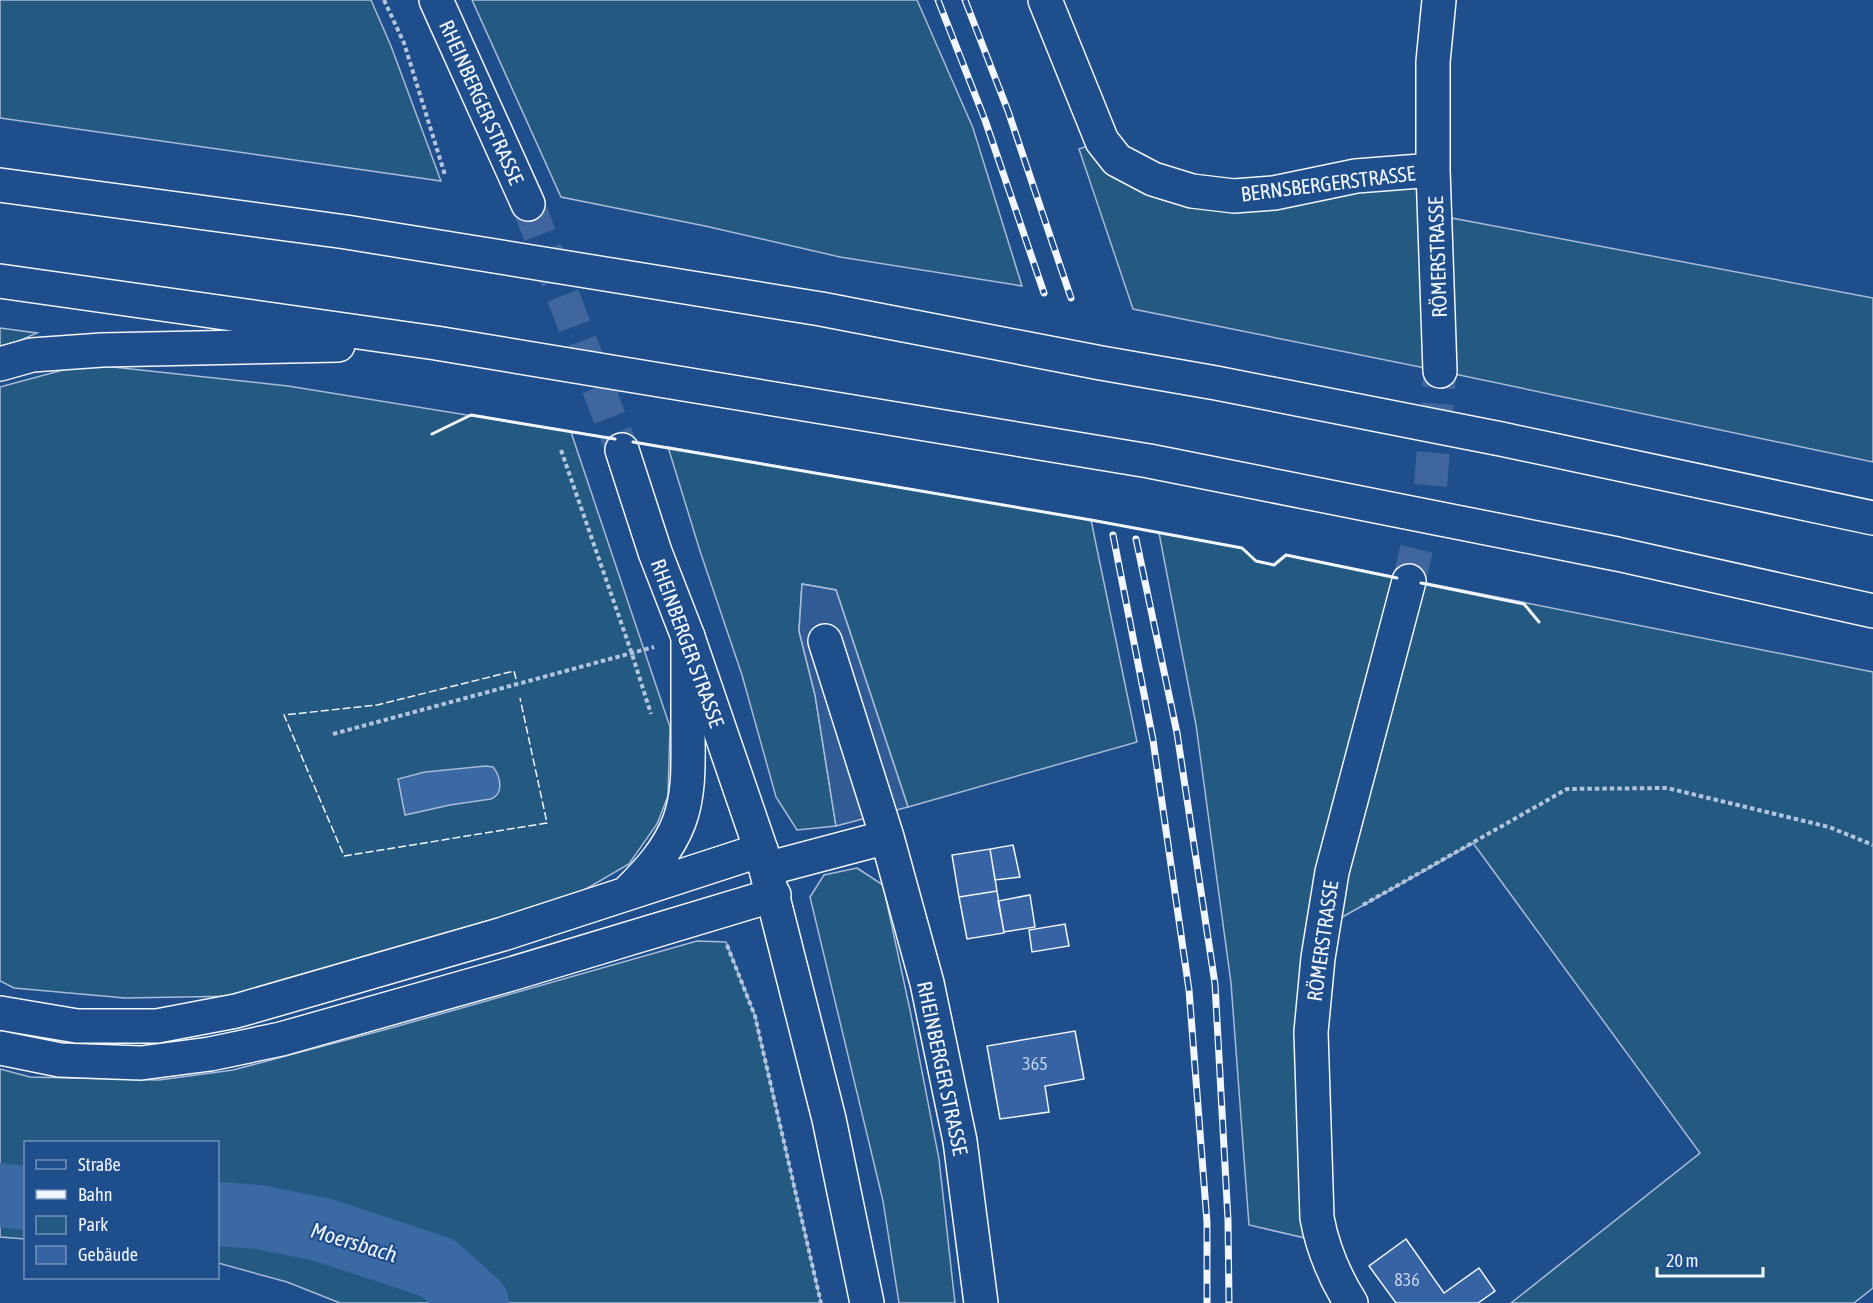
<svg xmlns="http://www.w3.org/2000/svg" width="1873" height="1303" viewBox="0 0 1873 1303" font-family="'Asap Condensed',sans-serif">
  <rect width="100%" height="100%" fill="#1f4e8c"/>
  <path fill="#245a82" stroke="#a8bbd7" stroke-width="1.5" d="M0,0h371l20,46 50,135 -441,-63z
    M472,0h445l56,128 49,158 -182,-29 -135,-31 -144,-29z
    M1102,141l90,50 241,-21 3,45 437,83v164l-433,-91 -307,-62 -54,-160z
    M0,328l37,5 -37,16z
    M85,364l203,22 283,46 99,295 -2,69 -11,28 -28,40 -62,36 -325,96 -117,2 -111,-10 -14,-7v-594z
    M668,447l423,73 46,222 -229,65 -72,-217 -34,-6 -3,47 16,64 21,131 -39,4 -21,-33 -34,-122 -42,-124z
    M1159,533l83,15 14,13 18,4 12,-10 587,117v616l-19,15h-343l189,-150 -227,-310 -150,85 -1,314 -73,-17 -18,-242 -35,-258z
    M857,868l26,17 27,125 29,149 16,144h-56l-16,-102 -73,-304 14,-22z
    M697,941l29,1 29,74 66,287h-481l-53,-21 -69,-19v-121h-192l-1,97 -25,-2v-168l30,8 129,3 74,-10 158,-42z"/>
  <path fill="#305b95" stroke="#a8bbd7" stroke-width="1.5" d="M802,584l34,6 72,217 -72,19 -21,-131 -16,-64z"/>
  <path fill="#3b69a3" stroke="#a8bbd7" stroke-width="1.5" d="M486,766l7,1c8,10 11,27 -2,32l-41,6 -45,10 -7,-36 27,-7z"/>
  <g fill="none" stroke-linecap="round" stroke-linejoin="round">
    <path stroke="#3b69a3" stroke-width="64" d="M0,1195l26,3
      M218,1214l41,3 64,13 115,38 39,35"/>
  </g>
  <path fill="#3563a3" stroke="#f2f6ff" stroke-width="1.5" d="M1013,845l7,32 -25,3 -5,-31z
    M990,849l7,42 -38,6 -7,-42z
    M997,891l7,42 -37,6 -8,-42z
    M1030,895l5,32 -31,5 -6,-31z
    M1065,924l4,22 -37,6 -3,-22z
    M1075,1031l9,48 -39,7 4,26 -49,7 -13,-73z
    M1406,1239l38,54 35,-25 16,23 -17,12h-82l-27,-37z"/>
  <g fill="none" stroke-linecap="round" stroke-linejoin="round">
    <path stroke="#3f679d" stroke-width="33" stroke-dasharray="33 16" stroke-linecap="butt" d="M1409,581l21,-90 10,-120"/>
    <path stroke="#3f679d" stroke-width="33" stroke-dasharray="33 16" stroke-linecap="butt" d="M528,204l94,246"/>
    <g stroke="#f2f6ff" stroke-width="36">
      <path id="minor" d="M1045,0l57,141 15,19 36,19 39,12 42,5 40,-3 82,-17 77,-6
        M1439,0l-6,62v108l7,201
        M825,641l62,196
        M766,869l121,-32 40,146 33,158 21,162
        M1351,1303c-17,-27 -28,-53 -34,-85l-6,-186 7,-74 14,-86 77,-291"/>
    </g>
    <g stroke="#f2f6ff" stroke-width="36">
      <path id="major" d="M436,0l92,204
        M622,450l33,102 33,85 73,213 68,269 38,184"/>
    </g>
    <g stroke="#f2f6ff" stroke-width="36">
      <path id="highway" d="M0,185l346,47 475,77 280,54 115,20 285,56 372,79
        M0,281l436,62 713,118 468,93 256,57
        M0,364l32,-9 70,-5 236,-5
        M627,893c21,-21 41,-42 52,-71 11,-29 9,-62 9,-92 0,-31 0,-62 0,-93
        M0,1013l77,13h80l79,-15 267,-77 258,-84
        M0,1048l60,12 81,3 69,-9 71,-15 230,-65 263,-79"/>
    </g>
    <path stroke="#b3c4dc" stroke-width="4" stroke-dasharray="4.5 3" stroke-linecap="butt" d="M384,0l20,43 41,132
      M561,450l71,204 19,60
      M333,734l321,-87
      M1363,905l204,-116 100,-1 162,39 44,18
      M727,945l28,71 66,287"/>
    <use href="#minor" stroke="#1f4e8c" stroke-width="33"/>
    <use href="#major" stroke="#1f4e8c" stroke-width="33"/>
    <use href="#highway" stroke="#1f4e8c" stroke-width="33"/>
    <g stroke="#f2f6ff" stroke-width="7">
      <path id="rail" d="M938,0l47,120 59,173
        M965,0l43,111 63,187
        M1113,535l40,205 36,250 18,232v81
        M1136,539l41,194 38,251 13,236 1,83"/>
    </g>
    <use href="#rail" stroke="#1f4e8c" stroke-width="4.5" stroke-dasharray="14" stroke-linecap="butt"/>
    <path stroke="#f2f6ff" stroke-width="1.5" stroke-dasharray="8 3" stroke-linecap="butt" d="M516,679l-2,-8 -137,34 -93,10 60,141 203,-33 -27,-125"/>
    <path stroke="#f2f6ff" stroke-width="3" d="M432,434l39,-19 144,24
      M633,442l458,78 151,28 14,13 18,4 12,-10 111,23
      M1421,583l103,21 15,18"/>
  </g>
  <g text-anchor="middle" dominant-baseline="central" stroke-width="4.5" stroke-linejoin="round" paint-order="stroke">
    <g font-size="18" fill="#c3d1e8">
      <text x="1035" y="1063">365</text>
      <text x="1407" y="1279">836</text>
    </g>
    <g font-size="21" fill="#f2f6ff" stroke="#1f4e8c">
      <text transform="translate(482 102) rotate(66)">RHEINBERGER STRASSE</text>
      <text transform="translate(1328 183) rotate(-7)">BERNSBERGERSTRASSE</text>
      <text transform="translate(1437 257) rotate(-92)">RÖMERSTRASSE</text>
      <text transform="translate(688 643) rotate(70)">RHEINBERGER STRASSE</text>
      <text transform="translate(1322 941) rotate(-82)">RÖMERSTRASSE</text>
      <text transform="translate(943 1068) rotate(78)">RHEINBERGER STRASSE</text>
    </g>
    <g font-size="22" font-style="italic" fill="#f2f6ff" stroke="#1f4e8c">
      <text transform="translate(354 1242) rotate(17)">Moersbach</text>
    </g>
  </g>
  <rect x="24" y="1141" width="195" height="138" fill="#1f4e8c" stroke="#7391ba" stroke-width="1.5"/>
  <rect x="36" y="1160" width="30" height="9" fill="#1f4e8c" stroke="#7391ba" stroke-width="1.5"/>
  <text x="78" y="1171" font-size="18" fill="#f2f6ff">Straße</text>
  <rect x="36" y="1190" width="30" height="9" fill="#f2f6ff" stroke="#7391ba" stroke-width="1.5"/>
  <text x="78" y="1201" font-size="18" fill="#f2f6ff">Bahn</text>
  <rect x="36" y="1216" width="30" height="18" fill="#245a82" stroke="#7391ba" stroke-width="1.5"/>
  <text x="78" y="1231" font-size="18" fill="#f2f6ff">Park</text>
  <rect x="36" y="1246" width="30" height="18" fill="#3563a3" stroke="#7391ba" stroke-width="1.5"/>
  <text x="78" y="1261" font-size="18" fill="#f2f6ff">Gebäude</text>
  <path d="M1657 1267v9h106v-9" fill="none" stroke="#f2f6ff" stroke-width="3"/>
  <text x="1666" y="1267" font-size="18" fill="#f2f6ff" stroke="#1f4e8c" stroke-width="4.5" paint-order="stroke">20 m</text>
</svg>
